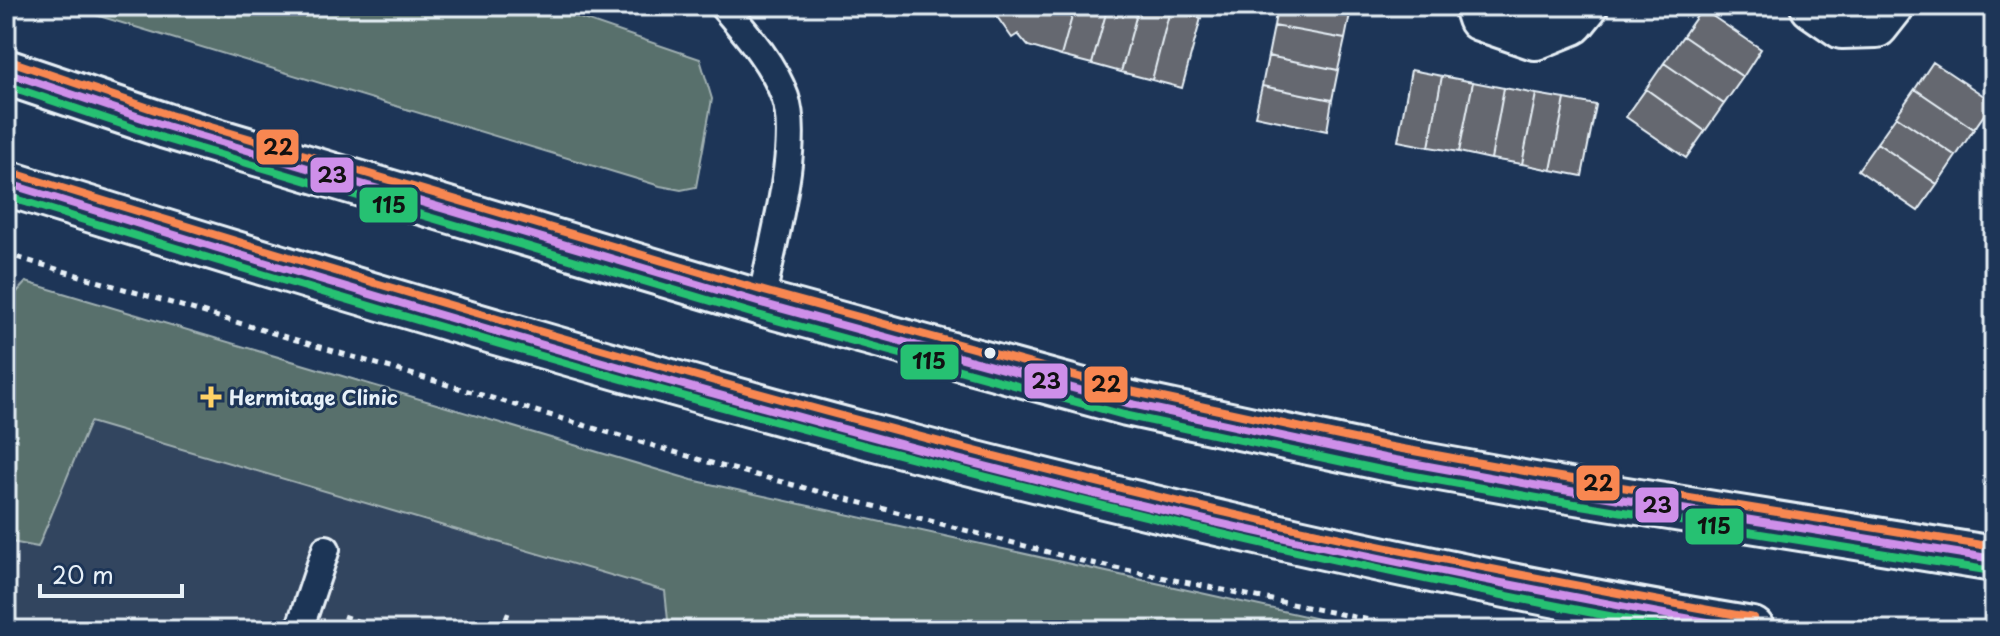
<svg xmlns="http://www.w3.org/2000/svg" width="2000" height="636" viewBox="0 0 2000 636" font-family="'Playpen Sans',sans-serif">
  <rect width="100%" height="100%" fill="#1d3557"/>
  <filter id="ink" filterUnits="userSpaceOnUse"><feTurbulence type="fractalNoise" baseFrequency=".0125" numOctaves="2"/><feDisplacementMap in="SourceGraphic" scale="16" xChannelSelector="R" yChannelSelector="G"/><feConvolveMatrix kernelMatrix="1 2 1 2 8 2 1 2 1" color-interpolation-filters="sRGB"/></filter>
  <g filter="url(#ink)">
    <path fill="#33445e" d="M6,280l134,34 525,277 4,39h-663z"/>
    <path fill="#586f6c" stroke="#a0b0b2" stroke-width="2" d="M66,6h492l7,7 135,46 12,40 -16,88 -15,3 -21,-4z
      M26,282l666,198 676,150h-699l-4,-39 -575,-169 -52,125 -32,-6v-237z"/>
    <path fill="#65686f" stroke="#e8f1f8" stroke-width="2" d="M1000,6h75l-14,50 -33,-10 -10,-12 -6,4 -19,-27z
      M1075,6h33l-16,58 -31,-8z
      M1108,6h31l-18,66 -29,-8z
      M1139,6l31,4 -18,70 -31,-8z
      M1277,6l74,3 -6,30 -71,-13z
      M1702,9l59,40 -18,28 -60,-41z
      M1170,10l31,8 -19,70 -30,-8z
      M1274,26l71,13 -7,31 -70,-14z
      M1683,36l60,41 -19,27 -60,-41z
      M1268,56l70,14 -6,30 -70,-14z
      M1933,62l60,40 -19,27 -59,-40z
      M1664,63l60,41 -19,27 -59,-42z
      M1411,70l31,6 -13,71 -31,-6z
      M1442,76l31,6 -14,70 -30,-5z
      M1473,82l31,6 -13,71 -32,-7z
      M1262,86l70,14 -5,31 -72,-15z
      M1504,88l32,6 -14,70 -31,-5z
      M1646,89l59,42 -19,27 -60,-41z
      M1915,89l59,40 -18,27 -60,-40z
      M1536,94l29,5 -14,71 -29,-6z
      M1565,99l31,6 -14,71 -31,-6z
      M1896,116l60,40 -19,28 -60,-41z
      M1877,143l60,41 -19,27 -60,-41z"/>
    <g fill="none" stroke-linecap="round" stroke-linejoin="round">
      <g stroke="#e8f1f8" stroke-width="32">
        <path id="lane" d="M723,6c23,27 50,57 62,91 17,48 -15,154 -24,206
          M299,630l27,-81"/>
      </g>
      <g stroke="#e8f1f8" stroke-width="50">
        <path id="street" d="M1476,6l4,12 55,19 37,-15 13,-16
          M1813,6l29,20 34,-1 15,-19"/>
      </g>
      <g stroke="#e8f1f8" stroke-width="50">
        <path id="highway" d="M6,72l160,54 595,177 366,100 257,55 161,29 449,72
          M6,183c574,180 1151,348 1746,447"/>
      </g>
      <path stroke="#e8f1f8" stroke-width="5" stroke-dasharray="6 6" stroke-linecap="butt" d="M6,254l712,211 364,96 336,69
        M343,616l39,14
        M502,630l7,-20"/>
      <use href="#lane" stroke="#1d3557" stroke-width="26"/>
      <use href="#street" stroke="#1d3557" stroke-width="44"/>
      <use href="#highway" stroke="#1d3557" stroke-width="44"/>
      <g stroke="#1d3557" stroke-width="14">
        <path id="bus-1" d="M6,72l160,54 595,177 366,100 257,55 161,29 449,72
          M6,183c358,111 717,219 1081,309 220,54 442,98 665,138"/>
      </g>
      <g stroke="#1d3557" stroke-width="14">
        <path id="bus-2" d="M6,85l157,53 595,177 366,100 257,55 162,29 449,72
          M6,196c553,171 1108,331 1679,434"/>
      </g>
      <g stroke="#1d3557" stroke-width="14">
        <path id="bus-3" d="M10,61l160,54 594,176 366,100 256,55 161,29 447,72
          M10,172c357,110 716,218 1079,308 220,55 442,98 665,138"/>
      </g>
      <use href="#bus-1" stroke="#ce8fe9" stroke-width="8"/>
      <use href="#bus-2" stroke="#26c172" stroke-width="8"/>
      <use href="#bus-3" stroke="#f88751" stroke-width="8"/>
    </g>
  </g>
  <circle fill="#e8f1f8" stroke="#1d3557" stroke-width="3" cx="990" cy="353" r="7"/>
  <path fill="#ffd166" stroke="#1d3557" stroke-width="3" d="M207 385h8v8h8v8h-8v8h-8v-8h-8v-8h8z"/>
  <g text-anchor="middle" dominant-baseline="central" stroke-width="6" stroke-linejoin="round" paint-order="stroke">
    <g font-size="20" font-weight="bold" fill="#e8f1f8" stroke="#1d3557" text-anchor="start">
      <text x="229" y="397">Hermitage Clinic</text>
    </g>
  </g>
  <g stroke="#1d3557" stroke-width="3">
    <rect x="255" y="128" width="45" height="38" rx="8" fill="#f88751"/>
    <rect x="309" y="156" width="46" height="38" rx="8" fill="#ce8fe9"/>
    <rect x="358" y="186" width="61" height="38" rx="8" fill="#26c172"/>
    <rect x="899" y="343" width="61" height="38" rx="8" fill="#26c172"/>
    <rect x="1023" y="362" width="46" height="38" rx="8" fill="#ce8fe9"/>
    <rect x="1083" y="365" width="46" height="39" rx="8" fill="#f88751"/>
    <rect x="1575" y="464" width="46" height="38" rx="8" fill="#f88751"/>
    <rect x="1634" y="486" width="46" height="38" rx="8" fill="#ce8fe9"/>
    <rect x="1684" y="507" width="61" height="39" rx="8" fill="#26c172"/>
  </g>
  <g font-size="22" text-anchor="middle" font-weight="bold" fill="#111">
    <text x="278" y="155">22</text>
    <text x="332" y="183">23</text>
    <text x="389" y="213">115</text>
    <text x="929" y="369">115</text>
    <text x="1046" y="389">23</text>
    <text x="1106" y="392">22</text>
    <text x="1598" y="491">22</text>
    <text x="1657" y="513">23</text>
    <text x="1714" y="534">115</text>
  </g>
  <rect width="2000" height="636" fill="none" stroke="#1d3557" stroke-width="32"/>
  <rect x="16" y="16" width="1968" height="604" fill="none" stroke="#e8f1f8" stroke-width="3" filter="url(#ink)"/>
  <path d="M40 584v12h142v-12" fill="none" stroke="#e8f1f8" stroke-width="4"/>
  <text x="52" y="584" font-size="24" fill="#e8f1f8" stroke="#1d3557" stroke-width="6" paint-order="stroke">20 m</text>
</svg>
